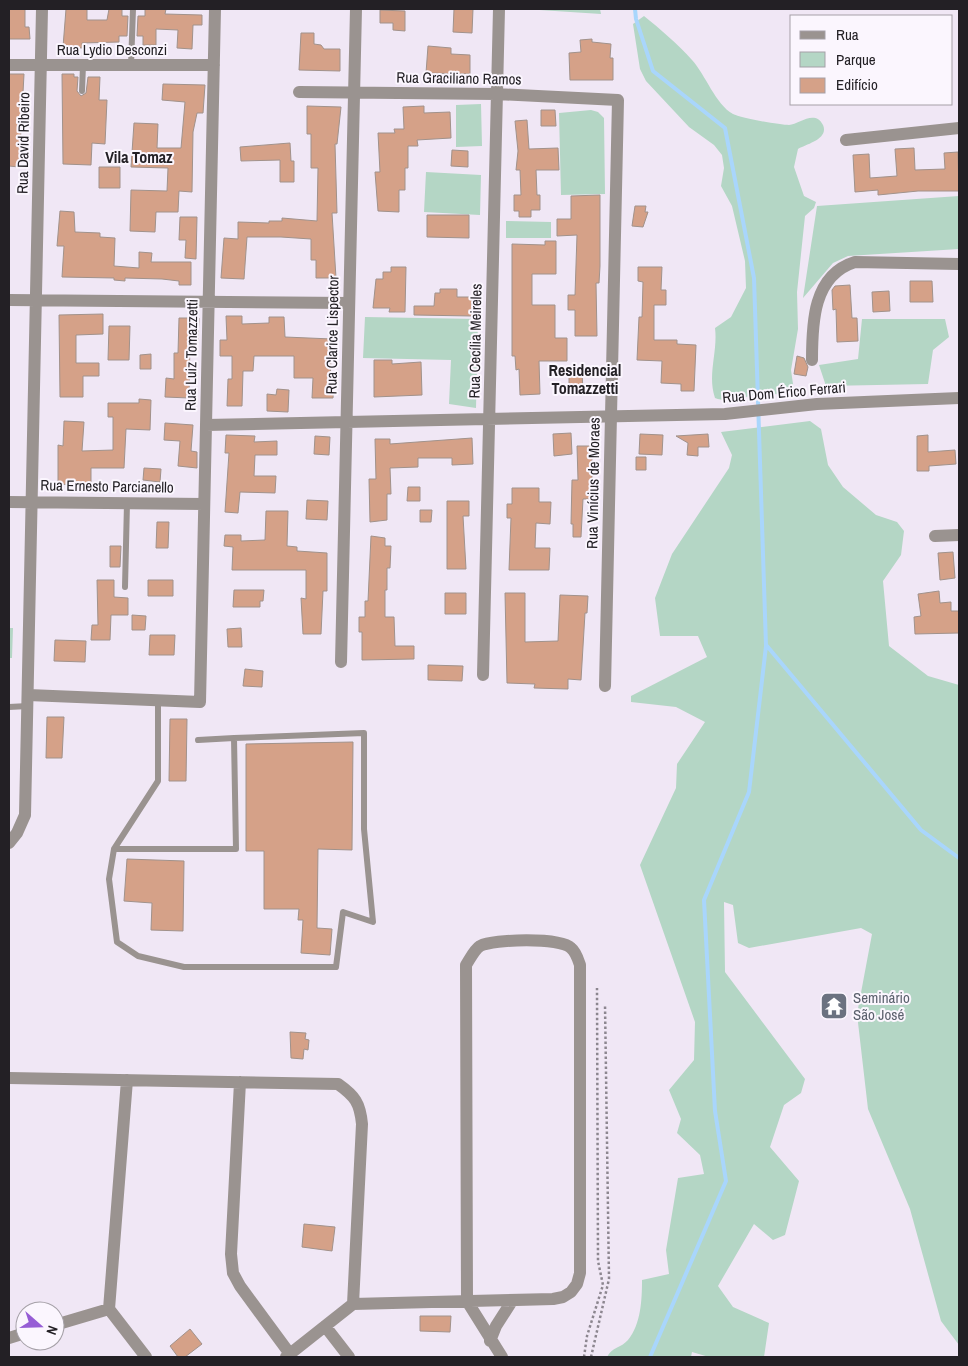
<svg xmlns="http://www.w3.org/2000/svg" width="968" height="1366" viewBox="0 0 968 1366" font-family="'Archivo Narrow',sans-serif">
  <rect width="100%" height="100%" fill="#f0e7f5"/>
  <path fill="#b4d6c5" d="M524,9h76l1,5z
    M644,16c16,13 34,28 48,44 13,14 24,45 41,54 7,4 47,11 56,11 10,-1 26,-16 34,0 6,14 -16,19 -25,24l-4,18 10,29 12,6 -2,6 -9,8 -8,76 1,37 -7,41 3,21c-11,6 -20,2 -31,3 -16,1 -33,10 -48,4 -8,-23 3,-46 0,-70l16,-11 15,-29 -1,-27 -13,-55 -11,-20 3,-18 -2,-13 -8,-10 -25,-18 -43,-46 -6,-12 -7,-45z
    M481,104l1,42 -26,1v-42z
    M591,110l7,2 6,6 1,76 -44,1 -2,-82z
    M426,172l55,3 -1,40 -56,-3z
    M959,196v53l-111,7 -15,7 -30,35 14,-92z
    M506,221l45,1v16h-45z
    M365,317l113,2 -2,89 -27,-4 2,-44 -88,-2z
    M862,319h83l4,18 -16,13 -5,34 -102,2 -7,-21 39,-6z
    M810,421l11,8 7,36 15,22 33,28 21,7 7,9 -3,24 -18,26 6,65 39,30 31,9v660l-18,-24 -31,-112 -42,-100 -11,-95 15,-80 -11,-6 -112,20 -11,-5 -5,-38 -9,-3 1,70 80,107 -4,14 -17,12 -14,42 29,34 -14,54 -12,5 -19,-16 -36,62 15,21 36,16 -5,34h-55l-17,-5 -1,5h-84c5,-10 14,-9 21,-17 13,-16 14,-40 14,-60l27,-6 -3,-24 12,-72 26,-4 -4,-19 -23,-22 4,-14 -12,-29 25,-30 1,-38 -55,-157 36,-77 1,-24 28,-42 -29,-15 -45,-5v-6l76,-39 -9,-21h-38l-5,-38 17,-44 57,-86 3,-13 -11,-23z
    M9,628h4l-1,30h-3z"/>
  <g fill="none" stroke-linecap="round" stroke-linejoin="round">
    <path stroke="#a9d6fc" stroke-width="4" d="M635,9l1,10 17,52 72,57 29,150 12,368 -17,146 -45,108 11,211 11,70 -76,176
      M767,646l154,184 38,28"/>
  </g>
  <path fill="#d5a188" stroke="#a1928b" d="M9,9h16v18h4l1,12h-21z
    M66,9h21v11h20l2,-11h13v7h6l-1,20h-8v6l-37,1v5l-19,-1z
    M145,9h21l-1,5 37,1v10h-9l-1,24 -15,-1 1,-18 -22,-1v16h-13v-9h-6l1,-20h7z
    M454,9h19l-1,24 -19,-1z
    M380,10l25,1v20l-12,-1v-7h-13z
    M301,33h13v11l7,1 3,4h16v22l-41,-1z
    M592,39v3l19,2 -1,14h3v22h-43l-1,-27 12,-1 -1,-12z
    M428,46l23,2v6l19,1v19l-44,-1z
    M9,74h15l-5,93 -10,-1z
    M62,74h12v3h4l-1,14 4,5 5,-3 2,-16h12l-1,23h8l-2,44 -13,-1 -1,22 -28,-1z
    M163,84l42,1 -2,28h-6l-4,19 -1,60 -13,-1 -1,21h-22l-1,20 -25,-1 1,-41 36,1 1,-23 -37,-1 3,-44 24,1 -1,24h24l4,-46 -23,-2z
    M307,106l34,1 -4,37h-2l2,69h-5l4,65h-20v-18h-5v-21l-30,-2h-34l-3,42 -23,-1 3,-40 14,1v-17l31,1v-2h13v-3l35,3 1,-53h-7v-34h-4z
    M424,106v7l26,-1 1,26 -34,2 1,6h-10v22h-3v22h-6v22l-21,-1 -3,-39h5l-2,-39h17l-1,-4h10l-1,-22z
    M541,110h14l1,16h-15z
    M527,120l2,29 29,-1 1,22h-23l1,25h3v15h-9v7h-12v-6h-5v-16h7l-1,-25h-4l2,-19 -3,-30z
    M290,143l1,18h3v21h-14v-22l-39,1 -1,-14z
    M914,148l1,22 30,-1 -1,-16 14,-1 1,39h-41l-40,4v-5l-23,2 -2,-37 16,-1 1,24 27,-2 -2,-27z
    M452,150l16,1v16l-17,-1z
    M99,167h21v21h-21z
    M600,195v71l-1,17h-3l1,53h-22v-26h-7v-15h7l2,-60 -20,1v-17h14v-23z
    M635,206h11l-1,6h3l-5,15 -11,-1z
    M60,211l14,1 1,20 25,1v4l15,1 -1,28 25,2v-16l13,1 -1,9h40v23h-12v-4l-17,-2 -37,-1v3l-11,-1v-2l-52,-1 2,-31h-7z
    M427,215h42v23l-42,-1z
    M180,217h17l-1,42 -11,-1 1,-18h-7z
    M545,241h11v33h-24v31h23v33h12v23h-28l1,33 -20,1 -1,-26 -3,1 -1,-14h-3v-112l33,1z
    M391,267h15l-1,45h-16l1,-4h-17l3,-29h7v-7h8z
    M638,267h24l-1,23h5v15h-12v35h23v4l19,1 -2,46h-13v-7l-20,-1 1,-22 -25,-1 2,-43h3l1,-35 -5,-1z
    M910,281h22l1,21h-23z
    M850,285l2,33h5l1,23 -21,1 -1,-33 -3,1 -1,-20 3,-4z
    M440,289h17v8h15v19l-58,-1v-9h20l1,-13h5z
    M889,291l1,20 -17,1 -1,-20z
    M103,314v20l-27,1v28h23v13h-16v21h-23l-1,-82z
    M226,316h16v8l27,-1v-6h15l1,20 47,2 -2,42h4l-1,17h-21l1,-20h-19v-22h-40l-1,15h-10l-1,35h-15l1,-27h4v-23h-12v-16h7z
    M179,318h20l-1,22h-8l-1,58 -24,-1 1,-19 8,1v-26h4z
    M109,326h21l-1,34h-21z
    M151,354v15h-11v-14z
    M797,356l7,2 4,9 -2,9 -12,-2z
    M374,360h18v4l29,-2 1,33 -48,2z
    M569,372h13l1,19 -14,1z
    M277,389l12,1 -1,22 -21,-1v-17l9,1z
    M139,399l12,1 -1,30 -24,-1 -2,39h-33v18l-33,-2v-39l5,1 1,-25 20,1 -2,29 31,-1v-33h-5v-14h31z
    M165,423l28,2 -2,26 6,1v16l-19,-2 2,-25 -16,-1z
    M571,433l1,21 -18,2 -1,-22z
    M640,434l23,1 -1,20 -23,-1z
    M708,434l1,13h-11v9l-11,-1 1,-12 -12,-7z
    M226,435l29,1 -1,6 23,-1v14h-22l-1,21h22l-1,17 -35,-1 -2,21 -13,-1 4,-59h-4z
    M928,435v17l27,-2 1,14 -27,2v5h-12v-35z
    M315,436l15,1 -1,18 -15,-1z
    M472,438l1,26 -21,1v-7h-34v9l-28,1 1,26h-4v26l-17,2 -1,-43h7l-1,-40h15v5z
    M577,446h15v53h-9l-2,38h-8v-13h-2l1,-44h6z
    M636,457h10v13h-10z
    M144,468l17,1 -1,13 -17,-2z
    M408,487h12v14h-13z
    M512,488h27v14h12l-1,22 -14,-1 -1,25h15l-1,22h-40l2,-52h-4v-14h5z
    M307,500l21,1 -1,19 -21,-1z
    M447,501h22v15h-6l3,53h-19z
    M420,510h12l-1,12h-11z
    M266,511h22l-1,35 10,1v4l30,2v38h-4l-2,43h-18l-2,-36 5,1v-29h-74l1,-23 -9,-1 1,-11h16v6l24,-1z
    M157,522h12l-1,26h-12z
    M371,536l14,2v8h6l-1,22h-3v22h-2v27h9l1,29h19v13l-52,1v-28h-3v-15h6v-16h3z
    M110,546h11l-1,21h-10z
    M953,552l2,26 -15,2 -2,-27z
    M97,580h17v17l14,1v17h-17l-1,25h-19l1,-15h6z
    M148,580h25v16h-25z
    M234,590h30l-1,11h-3v6h-27z
    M939,591l1,12 11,-1v9h8v22l-44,1 -1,-17 7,-1 -3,-22z
    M445,593h21v21h-21z
    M505,593h20v49l33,-1 2,-46 28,1 -1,17h-2l-4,67 -13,-1v10l-34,-1 1,-4 -28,-1z
    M132,615l14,1 -1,14h-13z
    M241,628l1,19h-14l-1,-18z
    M150,635h25l-1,20h-25z
    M55,640l31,1 -1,21 -31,-1z
    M428,665l35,1 -1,15 -34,-1z
    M245,669l18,2 -1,16 -19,-1z
    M47,717h17l-2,41h-16z
    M170,719h17l-1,62h-17z
    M353,742l-1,108 -34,-1 -1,79 15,1 -2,26 -29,-2 2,-33h-5l1,-11h-35v-58h-18v-107z
    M127,859l57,2 -1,70 -32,-1 1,-27 -28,-2z
    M290,1032l16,1 -1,6 4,1 -1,10 -4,-1 -1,10 -12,-1z
    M304,1224l31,3 -3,24 -30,-4z
    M420,1316h31l-1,16 -30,-1z
    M190,1329l12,15 -17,13h-7l-8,-11z"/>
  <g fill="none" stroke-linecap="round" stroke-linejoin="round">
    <path stroke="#8c868f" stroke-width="2.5" stroke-dasharray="2.5 2.5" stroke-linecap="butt" d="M584,1357l3,-21 16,-51 -5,-24 -1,-273
      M591,1357l18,-78 -4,-275"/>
    <path stroke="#9a9390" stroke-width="6" d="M131,65l2,-56
      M82,91l1,-26
      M125,587l2,-84
      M158,700v81l-44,68 -5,30 8,63 21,14 46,11h152l7,-55 30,10 -9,-93v-96l-130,5
      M9,707l19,-1
      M114,849h122l-2,-111 -36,2"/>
    <path stroke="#9a9390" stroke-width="12" d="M9,65h205
      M299,92l198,2 121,6 -13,586
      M846,140l113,-12
      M9,300l340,3
      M812,360c0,-37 1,-85 43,-98l104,2
      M206,425l519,-11 92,-10 142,-6
      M9,502l195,2
      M935,536l24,-1
      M341,662l15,-653
      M483,675l16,-666
      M28,695l172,7 15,-693
      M9,843l8,-10 8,-18 17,-806
      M9,1078l329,6c17,12 22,19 24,40l-9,180
      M127,1080l-18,229 37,48
      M240,1082l-9,172 2,19 7,13 50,68
      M55,1325l54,-16
      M325,1326l24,31
      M9,1338l16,-5
      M490,1341l6,-15 16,-25
      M286,1357l67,-53 200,-5 10,-2 8,-5 6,-8 3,-11v-308c-2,-6 -4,-13 -9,-17 -11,-11 -77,-9 -91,-2 -6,4 -10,13 -14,19l1,336 35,56"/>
  </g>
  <defs>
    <g id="temple-square" transform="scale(1.4375)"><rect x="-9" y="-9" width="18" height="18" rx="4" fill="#6b7280" stroke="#fbf6fe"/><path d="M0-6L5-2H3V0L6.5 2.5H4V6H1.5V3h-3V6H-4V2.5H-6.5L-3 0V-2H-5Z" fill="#fff"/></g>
  </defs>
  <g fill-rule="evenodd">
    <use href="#temple-square" x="834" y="1006"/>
  </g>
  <g text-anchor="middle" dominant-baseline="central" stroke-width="4" stroke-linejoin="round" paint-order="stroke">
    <g font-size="15" fill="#232025" stroke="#fbf6fe">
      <text x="112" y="49">Rua Lydio Desconzi</text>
      <text transform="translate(459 78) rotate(1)">Rua Graciliano Ramos</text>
      <text transform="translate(23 143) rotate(-89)">Rua David Ribeiro</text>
      <text transform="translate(332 335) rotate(-89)">Rua Clarice Lispector</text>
      <text transform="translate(475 341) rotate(-89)">Rua Cecília Meireles</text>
      <text transform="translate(191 355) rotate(-89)">Rua Luiz Tomazzetti</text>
      <text transform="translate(784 392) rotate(-5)">Rua Dom Érico Ferrari</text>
      <text transform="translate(593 483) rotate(-89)">Rua Vinícius de Moraes</text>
      <text transform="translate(107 486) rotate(1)">Rua Ernesto Parcianello</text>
    </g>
    <g font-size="15" fill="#5b616d" stroke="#fbf6fe" text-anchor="start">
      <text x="853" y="997">Seminário<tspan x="853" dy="17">São José</tspan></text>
    </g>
    <g font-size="16" font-weight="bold" fill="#232025" stroke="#fbf6fe">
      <text x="139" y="157">Vila Tomaz</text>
      <text x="585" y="370">Residencial<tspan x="585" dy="18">Tomazzetti</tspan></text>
    </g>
  </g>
  <rect width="968" height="1366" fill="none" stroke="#232025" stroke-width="20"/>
  <rect x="790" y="15" width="162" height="90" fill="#fbf6fe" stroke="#a5a0a7"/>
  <rect x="800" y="31" width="25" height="8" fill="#9a9390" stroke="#a5a0a7"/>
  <text x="836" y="40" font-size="15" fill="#232025">Rua</text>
  <rect x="800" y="52" width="25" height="15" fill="#b4d6c5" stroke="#a5a0a7"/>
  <text x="836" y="65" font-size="15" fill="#232025">Parque</text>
  <rect x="800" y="78" width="25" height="15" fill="#d5a188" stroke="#a5a0a7"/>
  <text x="836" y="90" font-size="15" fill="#232025">Edifício</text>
  <g transform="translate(40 1326) rotate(110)"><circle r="24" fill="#fbf6fe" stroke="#a5a0a7"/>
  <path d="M0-4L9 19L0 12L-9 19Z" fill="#965dd5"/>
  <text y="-8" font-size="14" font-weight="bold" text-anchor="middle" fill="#232025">N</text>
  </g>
</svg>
